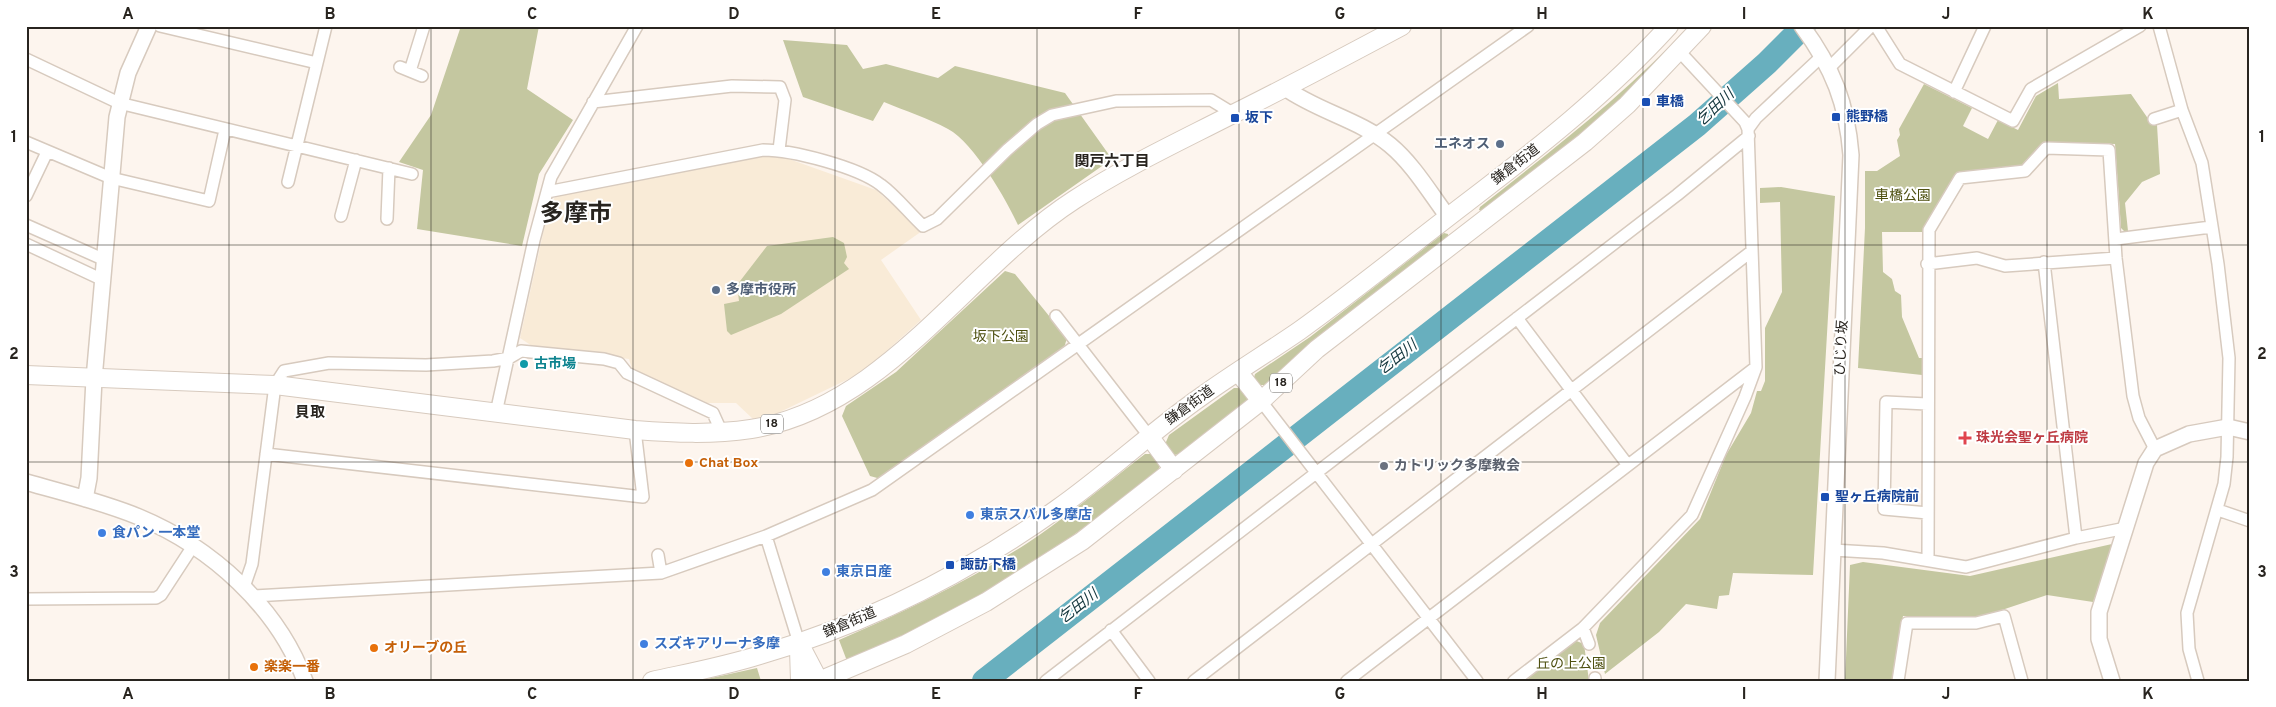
<svg xmlns="http://www.w3.org/2000/svg" width="2276" height="707" viewBox="0 0 2276 707" font-family="Overpass,'Noto Sans JP',sans-serif">
  <rect width="100%" height="100%" fill="#fdf5ee"/>
  <path fill="#f9ebd7" d="M767,156l22,3 87,31 46,41 -41,29 40,60 -58,52 -85,41 -25,6 -17,-16h-34l-70,-34 -3,-10 -97,-13 -12,-8 30,-136 8,-7z"/>
  <path fill="#c4c7a0" d="M461,26h78l-12,63 46,31 -34,54 -17,72 -105,-17 6,-59 -24,-8 32,-47z
    M1689,26h4l-40,43 -69,64 -102,78 -3,-1 1,-3c72,-57 146,-113 209,-181z
    M783,40l64,5 16,24 23,-5 52,14 17,-12 110,27 47,66 -94,66c-12,-26 -44,-82 -70,-96 -20,-11 -43,-18 -64,-27l-11,19 -70,-24z
    M2058,83l1,16 72,-5 18,26 8,5 3,49 -18,8 -17,21 3,28 -3,1 -4,-4 -6,-84 -72,-2 -21,23 -63,8 -36,59h-41l1,40 9,7 3,12 6,4 1,22 17,41h5l-2,17 -64,-7 7,-140v-57h12l23,-15 -3,-16 3,-5 -1,-6 25,-45 48,24 -9,18 25,13 10,-19 20,10 18,-34z
    M1781,187l54,9 -22,379 -80,-2 -4,22 -10,1 -2,13 -31,-5 -27,28 -54,42 -9,-39 4,-12 100,-104 26,-64 25,-42 6,-22h4l4,-10v-53l17,-36 -2,-90 -20,1v-15z
    M1444,233l4,1v5l-135,104 -49,42h-6l-5,-4 2,-7 55,-37z
    M833,237l11,6 3,14 -3,6 5,6 -68,45 -50,21 -4,-4 -3,-27 15,-3 -2,-16 30,-39z
    M1005,271l10,3 52,64 -3,10 -183,131 -11,-3 -28,-60 4,-10 50,-34z
    M1234,388h7l7,5 -1,8 -65,53 -9,1 -6,-4 -1,-9 3,-7z
    M1145,454h7l8,11 -2,6c-56,44 -113,87 -174,124 -43,26 -91,46 -137,66l-8,-21c65,-28 128,-58 187,-96 41,-27 80,-60 119,-90z
    M2112,544l1,6 -20,52 -46,-7 -69,23 -75,-2 -11,65h-47l5,-116 13,-3 107,14z
    M1574,640l10,4 5,37h-64z
    M757,668l4,13h-60l1,-1z"/>
  <g fill="none" stroke-linecap="round" stroke-linejoin="round">
    <path stroke="#68afbe" stroke-width="24" d="M984,681l713,-556 70,-62 37,-37"/>
    <g stroke="#d7cabe" stroke-width="14">
      <path id="street" d="M160,26l157,37
        M1876,26l24,38 113,57 18,-32 109,-63
        M2159,26l23,84 20,53 16,101 11,94 -2,99 -3,27 -37,129 2,36 9,32
        M26,59l93,44 293,71
        M400,67l22,9
        M1829,68l42,-42
        M410,71l14,-45
        M1954,92l31,-66
        M593,102l139,-16 48,1 5,13 -6,50
        M2154,119l28,-9
        M1748,129l8,-11 66,-62
        M26,142l85,36 98,23 16,-71
        M288,182l38,-156
        M547,192l216,-42c29,0 95,17 118,35 15,11 28,28 42,41l14,-7 70,-69 30,-26 15,-9 64,-14 95,-1 23,14
        M26,196l21,-44
        M341,216l15,-56
        M387,219l2,-51
        M26,225l79,35
        M2116,239l95,-12
        M26,244l77,36
        M2044,262l32,276
        M1927,264l50,-6 28,8 111,-8
        M1056,316l93,120
        M1517,318l110,146
        M1261,401l216,280
        M1927,404l-41,-2 -2,107 44,4
        M496,413l38,-173 17,-63 86,-151
        M266,454l377,43 -8,-67
        M2218,510l32,11
        M766,536l33,107
        M1833,550l50,3 83,14 110,-29 50,-10
        M658,555l3,18
        M1928,559l1,-329 31,-52 65,-7 21,-23 63,2 7,108 17,138 6,22 16,31
        M244,587l8,-23 23,-179 9,-14 45,-8 97,2 67,-4 16,-3 12,-7 83,8 15,4 8,10 86,40 9,20
        M252,596l409,-23 105,-37 106,-46 656,-464
        M26,599l130,-1 5,-3 32,-49
        M1583,628l6,16
        M1111,630l38,51
        M1595,678v3
        M1046,681l631,-486 72,-59
        M1194,681l558,-430
        M1347,681l409,-314
        M1514,681l69,-53 109,-113 53,-118 11,-30 -8,-238 -3,-7 -66,-71
        M1898,681l9,-58h69l28,-7 18,65"/>
    </g>
    <g stroke="#d7cabe" stroke-width="18">
      <path id="secondary" d="M1802,26c31,42 45,78 49,129l-24,526
        M1285,88c32,23 75,32 105,57 23,19 40,48 58,72
        M26,482c38,11 77,20 113,35 72,30 139,90 166,164
        M85,499l4,-21 5,-99 23,-262 11,-44 21,-47
        M2112,681l-13,-42v-27l47,-149 9,-14 34,-15 39,-7 22,5"/>
    </g>
    <g stroke="#d7cabe" stroke-width="20">
      <path id="primary" d="M1239,373l22,28
        M26,375l249,10 360,45c39,3 76,5 116,-1 135,-21 215,-159 323,-229 49,-32 102,-57 153,-83 59,-29 117,-60 175,-91
        M1149,436l25,34
        M799,643l20,38
        M799,649l1,32
        M652,681c36,-8 73,-15 108,-26 106,-31 207,-82 297,-146 50,-35 95,-78 145,-113 32,-23 65,-43 97,-65 57,-41 111,-85 166,-127 72,-55 143,-111 204,-178
        M819,681l87,-37 80,-42 96,-61 179,-140 56,-52 268,-207 42,-37 75,-79"/>
    </g>
    <use href="#street" stroke="#fff" stroke-width="11"/>
    <use href="#secondary" stroke="#fff" stroke-width="15"/>
    <use href="#primary" stroke="#fff" stroke-width="18"/>
  </g>
  <path fill="none" stroke="#28241f" stroke-width="1" stroke-opacity="0.55" d="M229,26v655M431,26v655M633,26v655M835,26v655M1037,26v655M1239,26v655M1441,26v655M1643,26v655M1845,26v655M2047,26v655M26,245h2224M26,462h2224"/>
  <g fill="#1a4fb4" stroke="#fff" stroke-width="2">
    <rect x="1641" y="97" width="10" height="10" rx="2.5"/>
    <rect x="1831" y="112" width="10" height="10" rx="2.5"/>
    <rect x="1230" y="113" width="10" height="10" rx="2.5"/>
    <rect x="1820" y="492" width="10" height="10" rx="2.5"/>
    <rect x="945" y="560" width="10" height="10" rx="2.5"/>
  </g>
  <g fill="#5c6f8a" stroke="#fff" stroke-width="2">
    <circle cx="1500" cy="144" r="5"/>
    <circle cx="716" cy="290" r="5"/>
  </g>
  <circle fill="#0f9aa8" stroke="#fff" stroke-width="2" cx="524" cy="364" r="5"/>
  <path fill="#e0444e" stroke="#fff" stroke-width="2" d="M1962.5 430.5h5v5h5v5h-5v5h-5v-5h-5v-5h5z"/>
  <g fill="#e8710a" stroke="#fff" stroke-width="2">
    <circle cx="689" cy="463" r="5"/>
    <circle cx="374" cy="648" r="5"/>
    <circle cx="254" cy="667" r="5"/>
  </g>
  <circle fill="#6b7280" stroke="#fff" stroke-width="2" cx="1384" cy="466" r="5"/>
  <g fill="#3f7fe0" stroke="#fff" stroke-width="2">
    <circle cx="970" cy="515" r="5"/>
    <circle cx="102" cy="533" r="5"/>
    <circle cx="826" cy="572" r="5"/>
    <circle cx="644" cy="644" r="5"/>
  </g>
  <g text-anchor="middle" dominant-baseline="central" stroke-width="4" stroke-linejoin="round" paint-order="stroke">
    <g fill="#fff" stroke="#686662" stroke-width="1">
      <rect x="1270" y="373.5" width="22" height="19" rx="4"/>
      <rect x="761" y="414.5" width="22" height="19" rx="4"/>
    </g>
    <g font-size="12" font-weight="bold" fill="#28241f">
      <text x="1281" y="383">18</text>
      <text x="772" y="424">18</text>
    </g>
    <g font-size="14" font-weight="bold" fill="#164399" stroke="#fff" text-anchor="start">
      <text x="1656" y="102">車橋</text>
      <text x="1846" y="117">熊野橋</text>
      <text x="1245" y="118">坂下</text>
      <text x="1835" y="497">聖ヶ丘病院前</text>
      <text x="960" y="565">諏訪下橋</text>
    </g>
    <g font-size="14" font-weight="bold" fill="#4e5e75" stroke="#fff" text-anchor="end">
      <text x="1490" y="144">エネオス</text>
      <text x="726" y="290" text-anchor="start">多摩市役所</text>
    </g>
    <g font-size="14" fill="#28241f" stroke="#fff">
      <text transform="translate(1516 165) rotate(-38)">鎌倉街道</text>
      <text transform="translate(1842 348) rotate(-87)">ひじり坂</text>
      <text transform="translate(1190 406) rotate(-36)">鎌倉街道</text>
      <text transform="translate(850 623) rotate(-23)">鎌倉街道</text>
    </g>
    <g font-size="14" fill="#4e5010" stroke="#fff">
      <text x="1903" y="196">車橋公園</text>
      <text x="1001" y="337">坂下公園</text>
      <text x="1571" y="664">丘の上公園</text>
    </g>
    <g font-size="14" font-weight="bold" fill="#0d838f" stroke="#fff" text-anchor="start">
      <text x="534" y="364">古市場</text>
    </g>
    <g font-size="14" font-weight="bold" fill="#be3a42" stroke="#fff" text-anchor="start">
      <text x="1976" y="438">珠光会聖ヶ丘病院</text>
    </g>
    <g font-size="14" font-weight="bold" fill="#c56008" stroke="#fff" text-anchor="start">
      <text x="699" y="463">Chat Box</text>
      <text x="384" y="648">オリーブの丘</text>
      <text x="264" y="667">楽楽一番</text>
    </g>
    <g font-size="14" font-weight="bold" fill="#5b616d" stroke="#fff" text-anchor="start">
      <text x="1394" y="466">カトリック多摩教会</text>
    </g>
    <g font-size="14" font-weight="bold" fill="#366cbe" stroke="#fff" text-anchor="start">
      <text x="980" y="515">東京スバル多摩店</text>
      <text x="112" y="533">食パン 一本堂</text>
      <text x="836" y="572">東京日産</text>
      <text x="654" y="644">スズキアリーナ多摩</text>
    </g>
    <g font-size="15" font-style="italic" fill="#11343b" stroke="#fff">
      <text transform="translate(1716 108) rotate(-43)">乞田川</text>
      <text transform="translate(1398 358) rotate(-38)">乞田川</text>
      <text transform="translate(1079 607) rotate(-38)">乞田川</text>
    </g>
    <g font-size="15" font-weight="bold" fill="#28241f" stroke="#fff">
      <text x="1112" y="162">関戸六丁目</text>
      <text x="310" y="413">貝取</text>
    </g>
    <g font-size="24" font-weight="bold" fill="#28241f" stroke="#fff">
      <text x="576" y="215">多摩市</text>
    </g>
  </g>
  <rect width="2276" height="707" fill="none" stroke="#ffffff" stroke-width="55"/>
  <rect x="28" y="28" width="2220" height="652" fill="none" stroke="#28241f" stroke-width="2"/>
  <g font-size="16" text-anchor="middle" font-weight="bold" fill="#28241f">
    <text x="128" y="19">A</text>
    <text x="330" y="19">B</text>
    <text x="532" y="19">C</text>
    <text x="734" y="19">D</text>
    <text x="936" y="19">E</text>
    <text x="1138" y="19">F</text>
    <text x="1340" y="19">G</text>
    <text x="1542" y="19">H</text>
    <text x="1744" y="19">I</text>
    <text x="1946" y="19">J</text>
    <text x="2148" y="19">K</text>
    <text x="14" y="142">1</text>
    <text x="2262" y="142">1</text>
    <text x="14" y="359">2</text>
    <text x="2262" y="359">2</text>
    <text x="14" y="577">3</text>
    <text x="2262" y="577">3</text>
    <text x="128" y="699">A</text>
    <text x="330" y="699">B</text>
    <text x="532" y="699">C</text>
    <text x="734" y="699">D</text>
    <text x="936" y="699">E</text>
    <text x="1138" y="699">F</text>
    <text x="1340" y="699">G</text>
    <text x="1542" y="699">H</text>
    <text x="1744" y="699">I</text>
    <text x="1946" y="699">J</text>
    <text x="2148" y="699">K</text>
  </g>
</svg>
